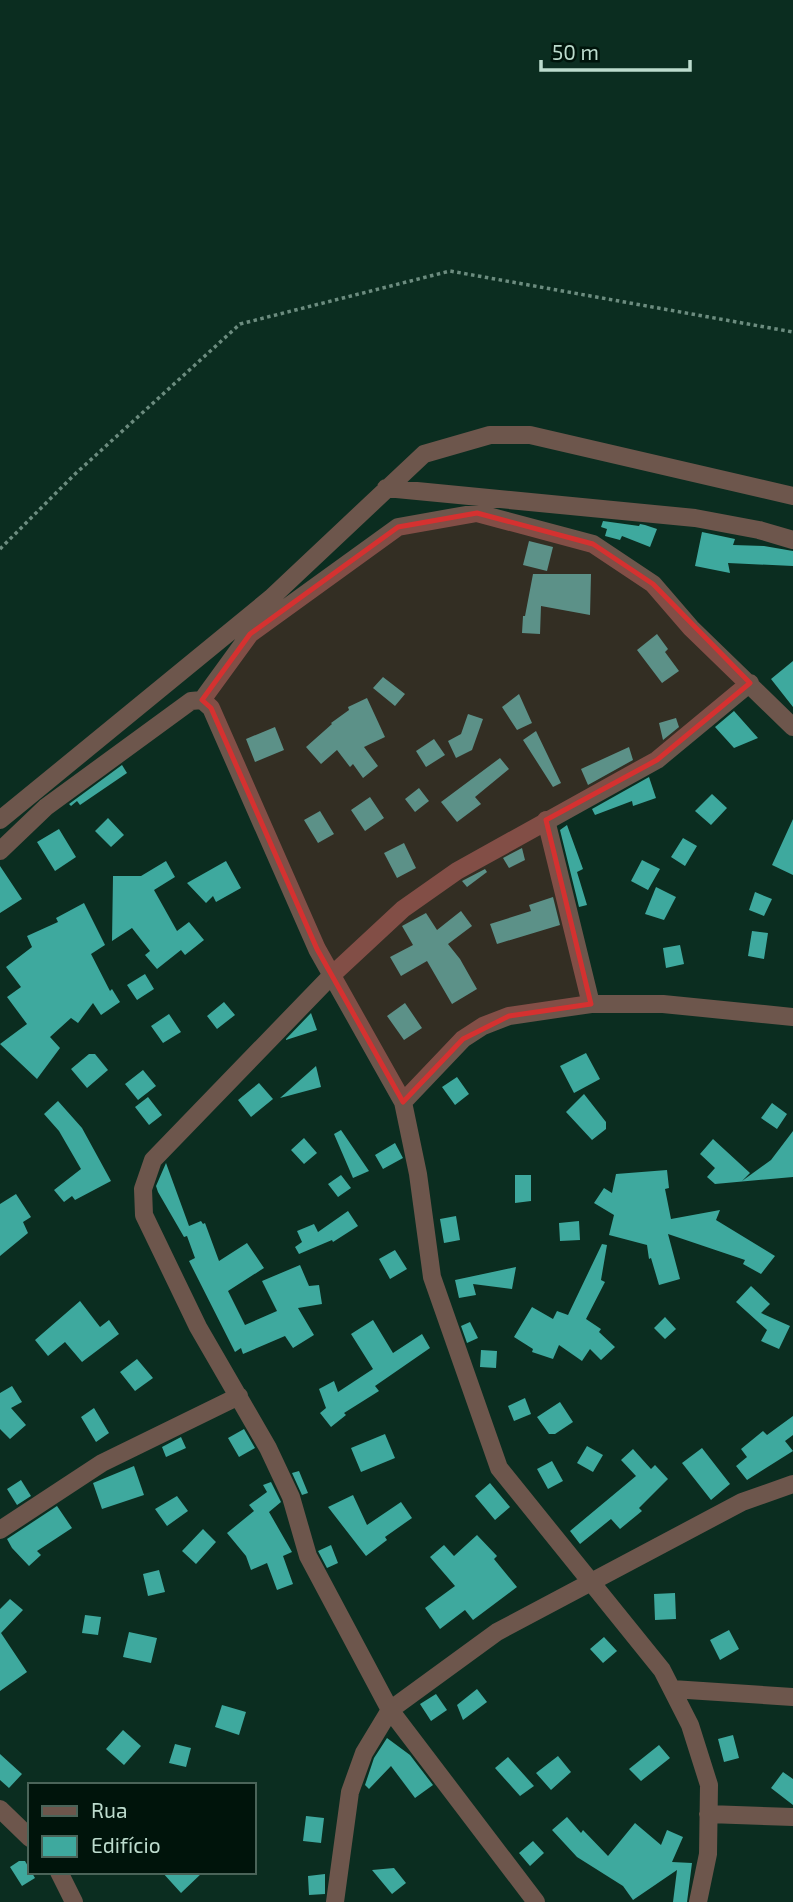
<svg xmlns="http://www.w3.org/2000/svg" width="793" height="1902" viewBox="0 0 793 1902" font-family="'Exo 2',sans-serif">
  <rect width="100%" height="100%" fill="#0b2d20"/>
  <path fill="#3ea99e" d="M603,521l36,5 1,-2 5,1 12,4 -7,18 -28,-11 -2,4 -15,-4 2,-7 -6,-2z
    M702,532l33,7 -2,6 31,1 29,5v15l-65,-3 2,10 -35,-7z
    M529,541l24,6 -6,24 -24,-6z
    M533,574h58l-1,41 -49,-9 -1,28 -18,-1 1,-17h2z
    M657,634l11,15 -3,3 14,19 -17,12 -25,-33z
    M793,661v46l-22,-28z
    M383,677l22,17 -10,12 -22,-18z
    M519,694l13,29 -15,7 -15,-23z
    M367,698l18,39 -21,10 14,19 -15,12 -10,-14 -3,3 -13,-17 -16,14 -15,-17 26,-23 -1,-1 18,-13 -1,-3z
    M734,711l24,27 -24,10 -19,-21z
    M468,714l15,5 -11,31 -16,8 -8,-17 13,-7z
    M676,718l3,9 -16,13 -4,-17z
    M275,727l9,23 -29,12 -9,-23z
    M536,731l25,52 -8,4 -30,-47z
    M434,739l11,16 -19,12 -10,-16z
    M629,747l4,13 -45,25 -7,-16z
    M500,758l9,11 -34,28 6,7 -24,18 -16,-20z
    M122,765l5,8 -47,32 -3,-4 -6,5 -2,-2z
    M649,777l7,21 -23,8 -1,-5 -37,14 -3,-6z
    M419,788l10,13 -14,11 -10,-13z
    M712,794l15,14 -16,17 -16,-14z
    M370,797l14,21 -19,13 -14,-21z
    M320,811l14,23 -16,9 -14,-23z
    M108,818l16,17 -13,12 -16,-16z
    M793,819v56l-21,-10z
    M567,825l16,44 -6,3 10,33 -8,2 -19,-77z
    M59,829l17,28 -21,14 -18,-29z
    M683,838l14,8 -12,20 -14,-9z
    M404,843l12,25 -19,10 -13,-25z
    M522,848l3,12 -16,8 -6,-10z
    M642,860l18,9 -12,21 -17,-9z
    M166,861l9,16 -21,13 23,41 12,-9 15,18 -19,15 -4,-5 -24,19 -12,-14 5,-4 -18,-23 -20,13 1,-65h28z
    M226,861l15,27 -25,14 -3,-6 -7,7 -19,-20z
    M0,866l22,33 -22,14z
    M485,869l2,3 -20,15 -5,-6z
    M656,887l20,10 -12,23 -19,-6z
    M755,892l17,7 -8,17 -15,-6z
    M553,897l7,28 -63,19 -7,-20 41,-13 -2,-6z
    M84,903l21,42 -14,9 19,37 2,-2 8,13 -19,13 -8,-12 -15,20 -7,-5 -21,19 10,11 -23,31 -37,-35 27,-20 -20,-27 14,-10 -15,-20 26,-20 -5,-11 31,-14 -2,-4z
    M461,911l11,15 -24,18 12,15 17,30 -25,15 -25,-43 -26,15 -11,-19 23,-12 -11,-19 24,-13 11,17z
    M752,931l16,2 -4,26 -16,-3z
    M680,945l4,19 -18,4 -3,-20z
    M145,974l9,15 -17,11 -10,-15z
    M224,1002l11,13 -18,14 -10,-13z
    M405,1003l17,25 -18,12 -17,-24z
    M311,1013l6,17 -31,10v-1z
    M169,1014l12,18 -18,11 -12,-17z
    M586,1053l14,26 -26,14 -14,-27z
    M89,1054h6l13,16 -21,18 -16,-19z
    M316,1066l5,21 -41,11z
    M143,1070l13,16 -18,14 -13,-16z
    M457,1077l12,17 -14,11 -13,-18z
    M259,1083l14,16 -22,18 -13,-17z
    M584,1094l22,28v7l-14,11 -26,-28z
    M148,1097l14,18 -13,10 -14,-18z
    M58,1101l24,27 29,53 -36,19 -3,-4 -8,6 -10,-12 27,-21 -22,-38 -15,-17z
    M772,1103l15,11 -10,15 -16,-11z
    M341,1130l28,41 -16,7 -19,-44z
    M793,1131v46l-78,7 -8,-7 8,-9 -15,-14 13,-15 37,34 -8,8 29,-21z
    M304,1138l13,15 -13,11 -13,-14z
    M395,1143l8,15 -20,11 -8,-14z
    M166,1163l23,63 12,-5 2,3 2,-1 14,38 28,-18 17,25 -36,23 17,34 32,-14 -15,-30 38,-16 9,21 10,-1 3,19 -24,4 16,27 -21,13 -8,-12 -42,18 -2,-6 -6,4 -46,-91 6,-3 -8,-22 -3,1 -26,-45 -2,-6z
    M667,1170l2,18 -4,1 6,30 49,-9 -4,10 59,36 -14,18 -18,-10 2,-4 -77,-26 12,45 -21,6 -8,-27 -2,1 -2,-14 -38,-10 5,-20 -20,-12 10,-15 8,5 4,-19z
    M341,1175l10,13 -13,9 -10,-13z
    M515,1175h16v26l-16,2z
    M16,1194l15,23 -8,5 5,11 -28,23v-52z
    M348,1211l10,15 -25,16 -1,-2 -33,14 -4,-7 7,-5 -5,-11 17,-7 4,8z
    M456,1216l4,24 -16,3 -4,-24z
    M579,1221l1,19 -20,1 -1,-18z
    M602,1244l5,1 -6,35 4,2 -19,37 15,10 -2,3 16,15 -14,13 -11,-11 -8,12 -23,-16 -6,14 -21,-7 1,-3 -19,-12 18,-30 21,12 4,-8 11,4z
    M395,1250l12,19 -17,10 -11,-20z
    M516,1267l-4,22 -39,-5 3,11 -17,3 -4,-18z
    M751,1286l19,18 -9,9 29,13 -11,23 -18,-8 6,-11 -31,-28z
    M80,1301l20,26 9,-7 10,14 -37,28 -17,-20 -17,14 -13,-16z
    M665,1317l11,12 -11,10 -11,-11z
    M373,1320l20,33 29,-19 8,14 -55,38 4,5 -35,22 2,2 -15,12 -11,-14 6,-5 -7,-19 15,-8 4,11 35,-23 -22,-35z
    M470,1322l8,16 -11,5 -6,-17z
    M481,1350l16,1 -1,17 -16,-1z
    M137,1359l16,19 -18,13 -15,-19z
    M12,1386l10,16 -11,6 15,17 -16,14 -10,-10v-36z
    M525,1398l6,16 -17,7 -6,-15z
    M560,1402l13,20 -18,12h-6l-12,-17z
    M94,1408l15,25 -13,9 -15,-25z
    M793,1416v19l-8,6 8,10 -46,29 -11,-14 11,-9 -6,-8 22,-18 4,4z
    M244,1429l11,19 -16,9 -11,-19z
    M385,1434l10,24 -34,14 -10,-24z
    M181,1437l5,11 -20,9 -4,-10z
    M587,1446l16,9 -10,17 -16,-9z
    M702,1448l28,36 -19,16 -29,-37z
    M633,1449l18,20 4,-4 13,14 -29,29 3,3 -22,18 -9,-10 -31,25 -10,-13 66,-55 -15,-16z
    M552,1461l11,20 -15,8 -11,-20z
    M134,1466l10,29 -42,14 -9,-26z
    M299,1471l9,22 -6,2 -10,-22z
    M21,1480l10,16 -14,9 -10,-16z
    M271,1482l10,20 -12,10 23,40 -9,4 10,28 -16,6 -10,-27 -16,7 -5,-14 -19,-23 27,-22 -5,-6 18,-13 -4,-7z
    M490,1483l20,24 -15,13 -20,-24z
    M353,1495l14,30 34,-23 11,16 -27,19 2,3 -21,16 -38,-49z
    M177,1496l11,15 -21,15 -12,-17z
    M57,1506l15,22 -35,23 4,4 -12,11 -17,-18 -5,-9z
    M203,1529l13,13 -20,22 -14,-13z
    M477,1535l20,21 -3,3 23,28 -44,33 -8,-10 -25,19 -15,-21 30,-22 -25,-29 14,-12 10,11z
    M331,1545l7,18 -11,5 -9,-17z
    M159,1570l6,22 -17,4 -5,-22z
    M675,1593l1,26 -21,1 -1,-26z
    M10,1599l13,11 -22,23 26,39 -27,19v-82z
    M85,1615l16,2 -3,18 -16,-2z
    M729,1630l10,19 -19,11 -10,-20z
    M129,1632l28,6 -6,25 -28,-6z
    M604,1637l13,14 -14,12 -13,-14z
    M477,1689l10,13 -24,18 -6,-15z
    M436,1694l11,16 -16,11 -11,-17z
    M222,1705l24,7 -7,23 -24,-8z
    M123,1730l18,16 -17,19 -18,-16z
    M733,1735l6,23 -15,4 -6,-23z
    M387,1738l23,17 23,30 -18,13 -24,-32 -22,23 -4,-4 9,-27z
    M175,1744l16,4 -5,19 -17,-4z
    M659,1745l11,13 -29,23 -12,-12z
    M0,1754l22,20 -13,14 -9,-8z
    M558,1756l13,16 -20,18 -15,-17z
    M508,1757l26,29 -14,10 -25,-28z
    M783,1772l10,7v26l-22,-17z
    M306,1816l18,2 -3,25 -18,-2z
    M567,1817l14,16 2,-3 25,26 27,-33 26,22 6,-15 16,7 -11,25 20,1 -5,39h-14l4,-32 -44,30 -10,-14 -46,-29 -25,-27z
    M533,1841l11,12 -14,13 -11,-13z
    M19,1861h6l10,17 -13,8 -12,-19z
    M394,1868l12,15 -14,11 -20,-24z
    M162,1872h41l-22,21z
    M325,1874v20l-16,1 -1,-19z"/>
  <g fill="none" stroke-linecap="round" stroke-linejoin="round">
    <path stroke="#6c8c7f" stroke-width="3.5" stroke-dasharray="3.5 3.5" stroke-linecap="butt" d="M0,549l74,-74 166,-151 210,-53 343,61"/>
    <path stroke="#6d564c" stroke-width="18" d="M386,488l309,30 64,12 34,10
      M202,700l48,-66 148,-107 79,-14 116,31 60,40 38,44 102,99
      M0,820l271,-222 153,-144 66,-19h40l263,61
      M546,820l45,184
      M0,851l46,-44 145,-106 11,-1 9,8 106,241 86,153 15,72 14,103 67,191 163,202 28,55 19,60 -1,69 -10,48
      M403,1102l60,-63 20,-13 26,-10 82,-12h72l130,13
      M0,1530l102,-67 137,-67
      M672,1689l121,8
      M0,1809l30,29
      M708,1814l85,3
      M59,1872l15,30
      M335,1902l15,-110 14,-39 26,-43 107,-78 245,-130 51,-18
      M536,1902l-146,-192 -82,-154 -17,-59 -23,-49 -70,-121 -54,-112 -1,-26 10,-29 179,-185 71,-66 54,-38 200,-111 93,-77"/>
  </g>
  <path fill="#d53130" fill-opacity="0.2" stroke="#d53130" stroke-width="5" stroke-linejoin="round" d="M477,513l116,31 60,40 97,99 -93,77 -111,60 45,184 -82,12 -46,23 -60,63 -86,-153 -106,-241 -9,-8 48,-66 148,-107z"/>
  <rect x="28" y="1783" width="228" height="91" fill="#00140b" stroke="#4b6459" stroke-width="2"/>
  <rect x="42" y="1806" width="35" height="10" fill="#6d564c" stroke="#4b6459" stroke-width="2"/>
  <text x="91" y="1818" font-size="21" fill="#bcdbcd">Rua</text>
  <rect x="42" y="1836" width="35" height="21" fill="#3ea99e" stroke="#4b6459" stroke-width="2"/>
  <text x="91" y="1853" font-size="21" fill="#bcdbcd">Edifício</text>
  <path d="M541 60v10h149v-10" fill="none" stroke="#bcdbcd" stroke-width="3.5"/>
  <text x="552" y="60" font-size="21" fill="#bcdbcd" stroke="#00140b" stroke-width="5" paint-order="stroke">50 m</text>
</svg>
